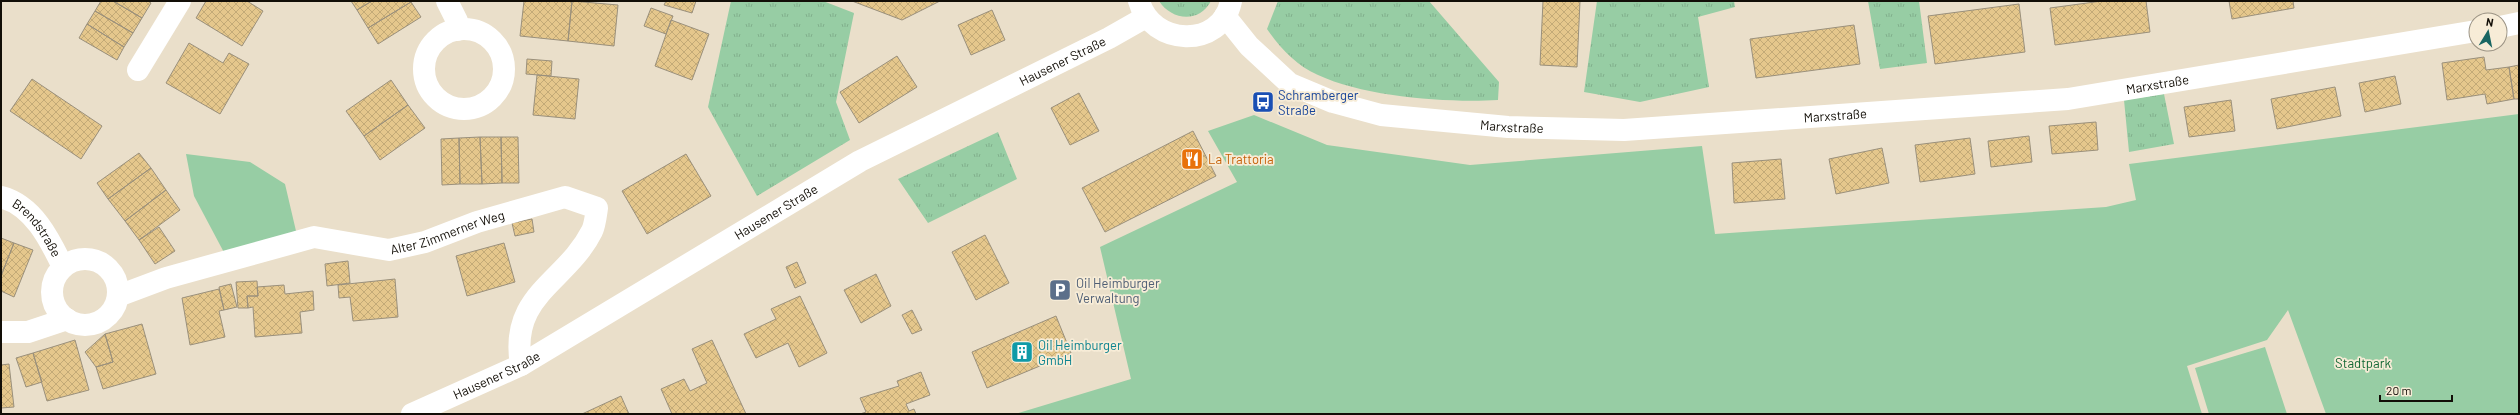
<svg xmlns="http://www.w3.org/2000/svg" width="2520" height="415" viewBox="0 0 2520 415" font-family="Barlow,sans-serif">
  <defs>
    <pattern id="grass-tufts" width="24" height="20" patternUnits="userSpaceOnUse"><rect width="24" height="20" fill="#97cda4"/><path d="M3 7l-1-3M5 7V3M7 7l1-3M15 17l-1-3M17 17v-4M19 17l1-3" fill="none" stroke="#81af8c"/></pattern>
    <pattern id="building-cross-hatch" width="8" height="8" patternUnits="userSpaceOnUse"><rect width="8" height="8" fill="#e5c78c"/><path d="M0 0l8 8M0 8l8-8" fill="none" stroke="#c3aa77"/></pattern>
  </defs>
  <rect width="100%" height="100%" fill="#eadfca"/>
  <path fill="url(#grass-tufts)" d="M731,1h92l31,12 -18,89 14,38 -93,56 -49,-89z
    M1159,1h52c-12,23 -40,19 -52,0z
    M1278,1h151l70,81 -1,18c-51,3 -133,-3 -180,-25 -21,-9 -38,-27 -51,-46z
    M1597,1h137l1,6 -37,10 11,70 -69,15 -56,-10z
    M1868,1h51l8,62 -47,6z
    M2164,94l10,50 -45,8 -5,-52z
    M998,132l19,47 -89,44 -30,-44z"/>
  <path fill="#97cda4" d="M2519,114v300h-193l-38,-104 -21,30 -80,26 15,48h-1187l116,-35 -31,-132 137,-65 -29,-51 46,-16 73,30 143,20 232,-19 13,88 391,-27 30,-7 -7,-36z
    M186,154l64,8 35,22 11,47 -68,29 -34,-64z
    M2265,347l22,67h-78l-14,-46z"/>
  <path fill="url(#building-cross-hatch)" stroke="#9a907c" d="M101,1h12l29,17 -9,15 -38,-22z
    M113,1h35l3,2 -9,15z
    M206,1h41l16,10 -21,35 -46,-28z
    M351,1h21l-15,9z
    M372,1h38l1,1 -43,26 -11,-18z
    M524,1h48l-4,40 -48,-5z
    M572,1l46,4 -4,41 -46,-5z
    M666,1h30l-4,12 -28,-8z
    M852,1h88l-38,19z
    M1543,1h37l-3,66 -37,-2z
    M2102,1h44l4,31 -95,13 -5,-37z
    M2229,1h64l1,7 -62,11z
    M411,2l10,15 -43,27 -10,-16z
    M2019,4l6,48 -90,12 -7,-48z
    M651,8l22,8 -7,18 -22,-8z
    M992,10l13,30 -34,15 -13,-30z
    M95,11l38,22 -9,14 -37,-23z
    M671,20l38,14 -17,46 -37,-14z
    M87,24l37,23 -7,13 -38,-22z
    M1854,25l6,39 -104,14 -6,-39z
    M189,43l34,20 6,-10 20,11 -29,50 -54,-31z
    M897,56l20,31 -58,36 -19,-31z
    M2484,57l2,13 23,-3 5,32 -27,5 -2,-10 -38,6 -5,-37z
    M527,59l25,2 -1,15 -25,-2z
    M2519,65v34h-5l-5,-32z
    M537,75l42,4 -4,40 -42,-4z
    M2395,76l6,28 -36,8 -6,-29z
    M32,79l70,47 -21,33 -71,-48z
    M391,80l17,25 -44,31 -18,-25z
    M2335,87l6,29 -64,13 -6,-30z
    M1079,93l20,38 -29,14 -19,-37z
    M2231,100l4,31 -46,6 -5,-30z
    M408,105l17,23 -45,32 -16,-24z
    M2096,122l2,28 -46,4 -3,-28z
    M1193,131l23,45 -111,56 -23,-44z
    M2029,136l3,26 -41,5 -3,-26z
    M480,137h21l1,46 -20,1z
    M480,137l2,47h-22l-1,-46z
    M501,137h17l1,46h-17z
    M459,138l1,46 -18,1 -1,-46z
    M1970,138l5,36 -55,8 -5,-37z
    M1882,148l7,35 -53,11 -7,-35z
    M139,153l12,15 -43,31 -11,-16z
    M686,154l25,42 -64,38 -25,-43z
    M1781,159l4,40 -51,4 -2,-40z
    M151,168l15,22 -41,31 -17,-22z
    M166,190l14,20 -41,30 -14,-19z
    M532,219l2,13 -19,4 -3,-13z
    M159,227l16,24 -20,13 -16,-24z
    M985,235l24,48 -33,17 -24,-48z
    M1,238l13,5 -13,33z
    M14,243l19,7 -19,47 -13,-6v-15z
    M504,243l11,39 -48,14 -11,-40z
    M348,261l2,22 -23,3 -2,-22z
    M797,262l9,21 -11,5 -9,-21z
    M876,274l15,32 -30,17 -17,-33z
    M395,279l3,38 -45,4 -3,-24 -11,1 -1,-13z
    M257,281l1,15h-11l1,12h-10l-2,-26z
    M231,284l6,23 -13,3 -5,-23z
    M284,285l1,9 28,-3 1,19 -14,2 2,21 -47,4 -2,-30 -5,1 -1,-12h11l-1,-9z
    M219,289l5,21 -5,1 6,26 -35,8 -8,-47z
    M800,296l27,57 -28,14 -11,-24 -32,15 -12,-24 32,-15 -5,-10z
    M912,310l10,20 -10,4 -10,-19z
    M1056,316l15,37 -84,35 -15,-36z
    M142,324l14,50 -53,15 -7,-22 17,-5 -8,-28z
    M105,334l8,28 -17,5 -11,-15z
    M75,340l14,50 -42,11 -14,-48z
    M712,340l34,74h-74l-11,-25 23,-10 6,12 17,-8 -15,-34z
    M33,353l9,29 -16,5 -10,-29z
    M9,364l5,43 -13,1v-43z
    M921,372l9,23 -24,9 3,7 5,-2 2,5h-56l6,-2 -6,-14 39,-12 -2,-5z
    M621,396l8,18h-47z"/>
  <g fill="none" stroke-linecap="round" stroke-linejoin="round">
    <g stroke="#fff" stroke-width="22">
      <path d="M447,1l10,20v9"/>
      <circle cx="464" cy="69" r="40"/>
      <path d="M138,70l42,-69"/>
      <path id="s1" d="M1,197c32,8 49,43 62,70"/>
      <circle cx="85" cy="292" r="33"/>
      <path id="s2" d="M118,296l48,-18 148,-41 75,13 36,-8 52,-20 88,-25 32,11c-1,7 -2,17 -5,23 -26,52 -83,63 -71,134"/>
      <path d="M1,332h27l39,-13"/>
    </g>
    <g stroke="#fff" stroke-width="22">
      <path d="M1139,1c12,45 82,49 92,0"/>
      <path id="s3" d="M1225,16l24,30 41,38 43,18 48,13 127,12 116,3 444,-31 408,-68"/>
      <path d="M2500,27l19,-4"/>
      <path id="s4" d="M412,414l109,-49 339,-204 249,-123 37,-21"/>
    </g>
  </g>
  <defs>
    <g id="bus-square" transform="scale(1.15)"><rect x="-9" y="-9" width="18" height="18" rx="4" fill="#1a4fb4" stroke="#f7ecd7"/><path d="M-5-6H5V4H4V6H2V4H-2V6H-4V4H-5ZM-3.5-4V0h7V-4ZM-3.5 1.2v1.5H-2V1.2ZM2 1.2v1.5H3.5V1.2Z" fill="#fff"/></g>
    <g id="restaurant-square" transform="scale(1.15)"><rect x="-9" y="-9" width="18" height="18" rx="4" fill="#e8710a" stroke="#f7ecd7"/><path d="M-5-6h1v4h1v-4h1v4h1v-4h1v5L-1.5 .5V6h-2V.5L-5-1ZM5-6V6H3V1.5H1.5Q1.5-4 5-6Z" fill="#fff"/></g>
    <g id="parking-square" transform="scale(1.15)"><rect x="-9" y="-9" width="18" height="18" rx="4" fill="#5c6f8a" stroke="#f7ecd7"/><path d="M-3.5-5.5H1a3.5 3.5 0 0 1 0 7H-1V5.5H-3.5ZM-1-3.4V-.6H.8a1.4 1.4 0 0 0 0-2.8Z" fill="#fff"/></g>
    <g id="building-square" transform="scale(1.15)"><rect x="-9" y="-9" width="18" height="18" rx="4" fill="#0f9aa8" stroke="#f7ecd7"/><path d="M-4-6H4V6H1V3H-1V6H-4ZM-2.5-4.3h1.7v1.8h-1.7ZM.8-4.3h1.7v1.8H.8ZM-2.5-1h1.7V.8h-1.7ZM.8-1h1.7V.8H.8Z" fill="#fff"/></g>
  </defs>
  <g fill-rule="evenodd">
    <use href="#bus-square" x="1263" y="102"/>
    <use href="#restaurant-square" x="1192" y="159"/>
    <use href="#parking-square" x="1060" y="290"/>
    <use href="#building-square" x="1022" y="352"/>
  </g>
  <g text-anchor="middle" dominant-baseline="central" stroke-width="3.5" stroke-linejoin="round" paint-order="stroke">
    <g font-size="13" fill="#120e07" stroke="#f7ecd7">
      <text stroke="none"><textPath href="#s4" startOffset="741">Hausener Straße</textPath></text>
      <text stroke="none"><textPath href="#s3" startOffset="970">Marxstraße</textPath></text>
      <text stroke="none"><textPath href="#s3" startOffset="646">Marxstraße</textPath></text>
      <text stroke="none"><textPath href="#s3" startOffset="322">Marxstraße</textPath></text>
      <text stroke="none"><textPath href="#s4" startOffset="417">Hausener Straße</textPath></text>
      <text stroke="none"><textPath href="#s1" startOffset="49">Brendstraße</textPath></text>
      <text stroke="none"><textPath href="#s2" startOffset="342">Alter Zimmerner Weg</textPath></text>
      <text stroke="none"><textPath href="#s4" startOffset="93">Hausener Straße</textPath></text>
    </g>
    <g font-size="13" fill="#164399" stroke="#f7ecd7" text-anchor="start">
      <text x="1278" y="95">Schramberger<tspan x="1278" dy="15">Straße</tspan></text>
    </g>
    <g font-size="13" fill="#c56008" stroke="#f7ecd7" text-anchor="start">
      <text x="1208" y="159">La Trattoria</text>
    </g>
    <g font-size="13" fill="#4e5e75" stroke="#f7ecd7" text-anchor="start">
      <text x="1076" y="283">Oil Heimburger<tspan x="1076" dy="15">Verwaltung</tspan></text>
    </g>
    <g font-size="13" fill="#0d838f" stroke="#f7ecd7" text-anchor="start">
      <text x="1038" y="345">Oil Heimburger<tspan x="1038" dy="15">GmbH</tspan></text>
    </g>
    <g font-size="13" fill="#126834" stroke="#f7ecd7">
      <text x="2363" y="363">Stadtpark</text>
    </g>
  </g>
  <rect width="2520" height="415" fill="none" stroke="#120e07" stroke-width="4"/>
  <g transform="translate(2488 32) rotate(10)"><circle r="19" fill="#f7ecd7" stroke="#9b9384"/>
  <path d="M0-3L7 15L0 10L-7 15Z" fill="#196662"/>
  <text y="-6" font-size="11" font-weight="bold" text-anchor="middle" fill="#120e07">N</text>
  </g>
  <path d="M2380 395v6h72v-6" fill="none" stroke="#120e07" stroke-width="2"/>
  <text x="2386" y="395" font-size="12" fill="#120e07" stroke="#f7ecd7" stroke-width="3" paint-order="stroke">20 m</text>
</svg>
